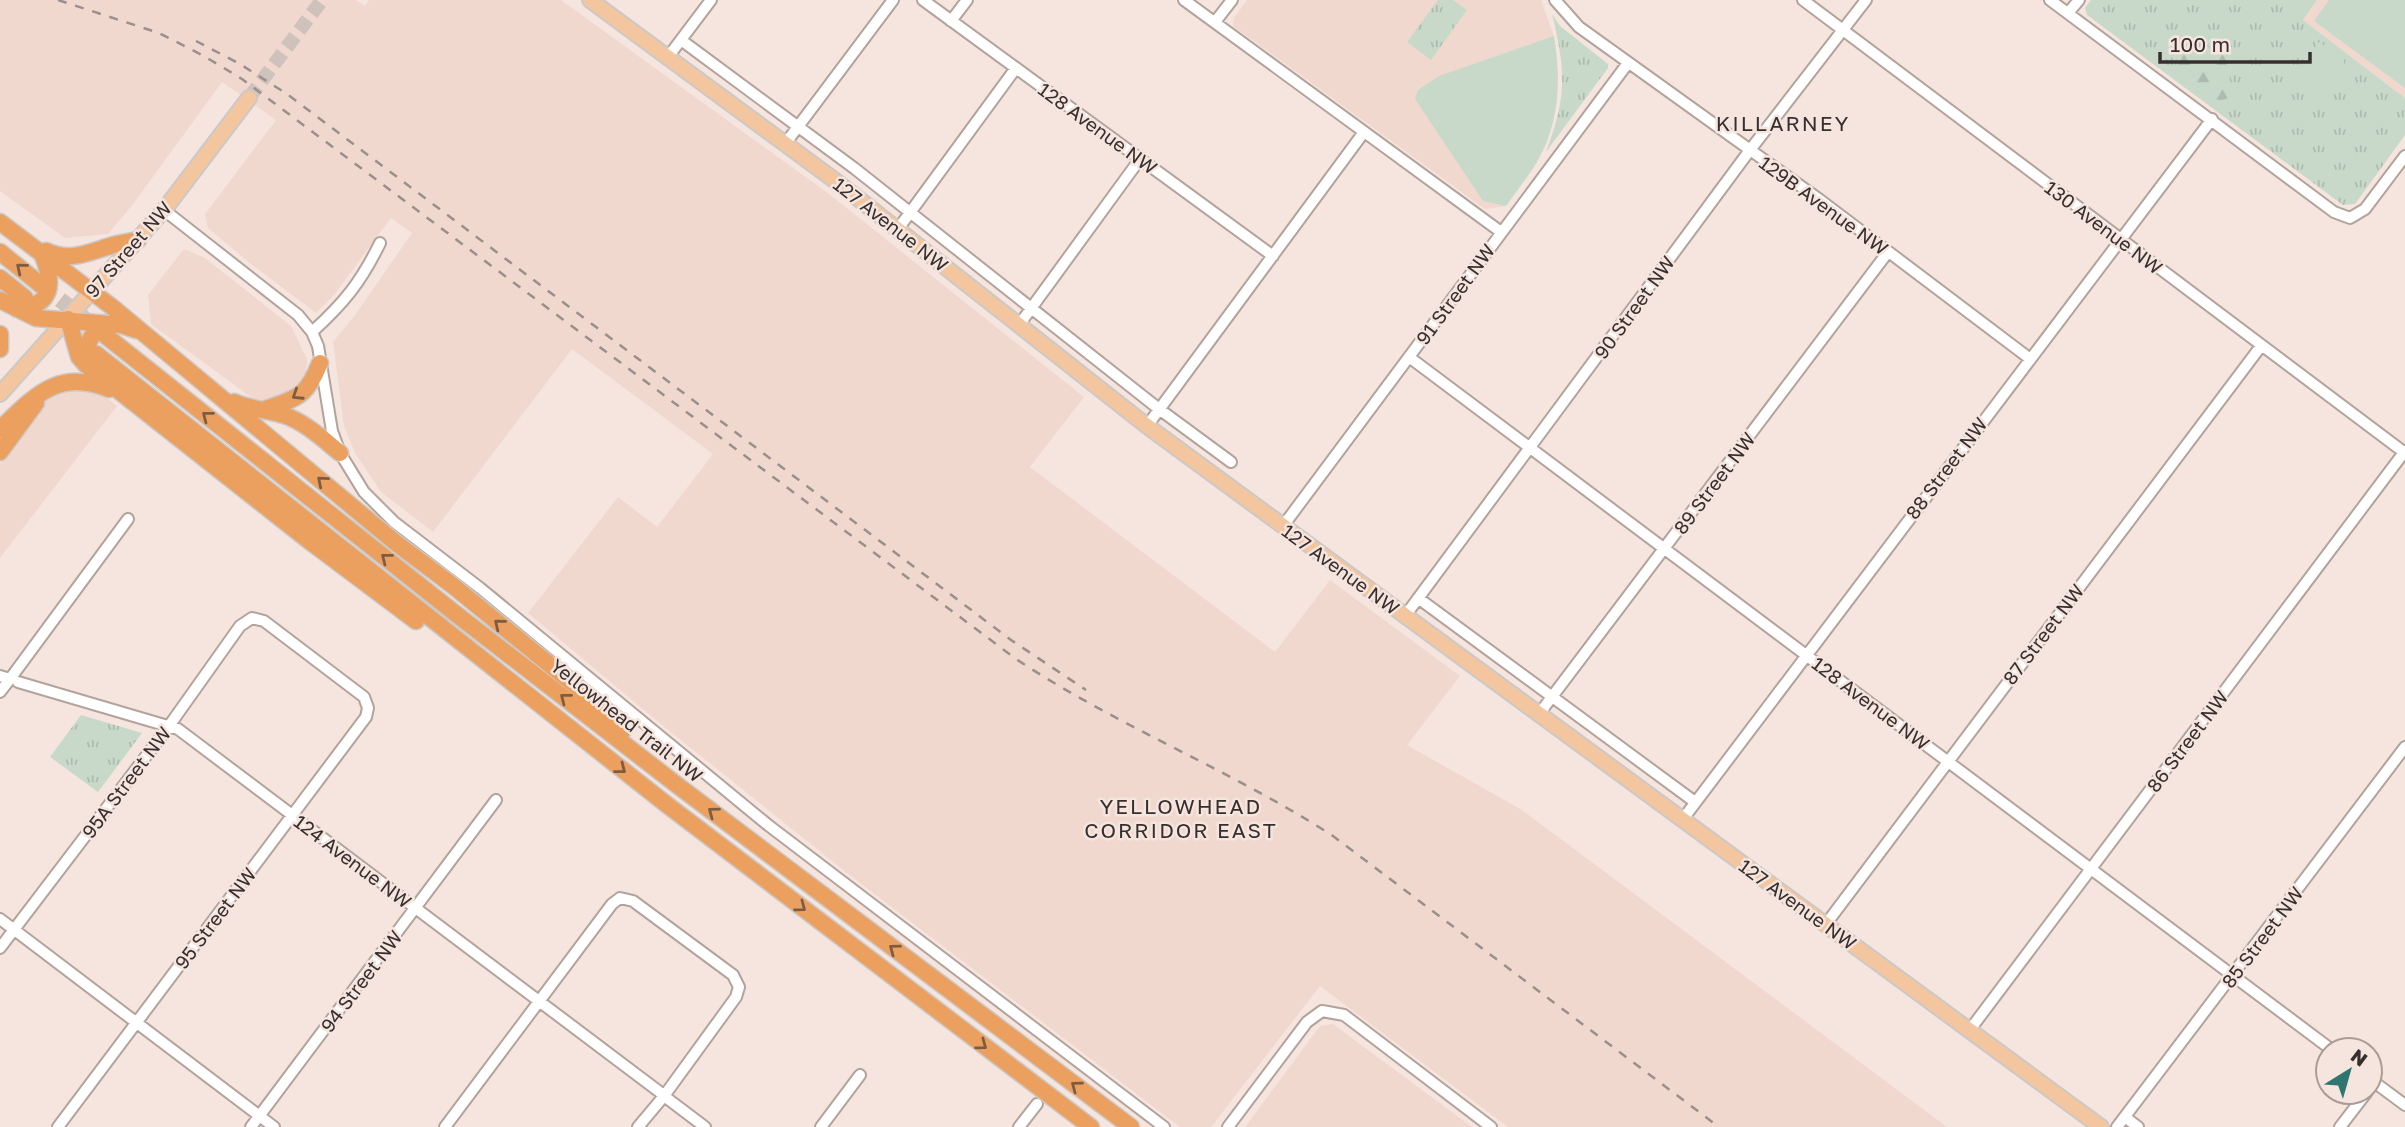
<svg xmlns="http://www.w3.org/2000/svg" width="2405" height="1127" viewBox="0 0 2405 1127" font-family="'Golos Text',sans-serif">
  <defs>
    <pattern id="grass-tufts" width="24" height="20" patternUnits="userSpaceOnUse" patternTransform="scale(1.75)"><rect width="24" height="20" fill="#c8d9ca"/><path d="M3 7l-1-3M5 7V3M7 7l1-3M15 17l-1-3M17 17v-4M19 17l1-3" fill="none" stroke="#acbbae"/></pattern>
    <pattern id="forest-firs" width="22" height="20" patternUnits="userSpaceOnUse" patternTransform="scale(1.75)"><rect width="22" height="20" fill="#c8d9ca"/><path d="M5 1l3.5 6h-7zM16 11l3.5 6h-7z" fill="#acbbae"/></pattern>
  </defs>
  <rect width="100%" height="100%" fill="#f5e5de"/>
  <path fill="#f0d8ce" d="M0,0h356l9,6 4,-6h192l268,194 255,203 -54,70 245,185 55,-72 130,96 -53,69 115,65 425,317h-439l-188,-141 -109,141h-31l-333,-254 -185,-148 -134,-112 90,-116 39,30 56,-73 -141,-105 -139,183 -52,-40 -26,-39 -11,-27 -11,-84 22,-27 57,-82 -21,-15 -57,77 -18,18 -65,-49 -43,-36 -3,-14 71,-94 -54,-38 -89,122 -25,30 -43,4 -65,-47z
    M1247,0h294l13,36 4,42 -5,42 -15,40 -32,46 -21,3 -252,-183 1,-8z
    M2317,0h88v98l-102,-78z
    M184,249l21,9 86,68 16,33 -1,17 -15,13 -32,14 -108,-79 -3,-29z
    M61,387l34,2 22,17 -117,152v-94l49,-69z
    M1333,1024l139,103h-227l75,-101z"/>
  <path fill="url(#grass-tufts)" d="M1438,0h15l14,10 -36,50 -24,-18z
    M2091,0h226l-14,20 102,78v37l-50,69 -12,1 -256,-190 -2,-7z
    M1552,14l8,12 48,38v4l-62,84c21,-56 20,-80 6,-138z
    M81,715l61,18 -44,59 -48,-35z"/>
  <path fill="url(#forest-firs)" d="M2220,30l8,21 -2,12 8,33 -21,7 -37,-25 2,-36 24,-2 10,-8z"/>
  <path fill="#c8d9ca" d="M2329,0h76v88l-91,-67z
    M1554,36c7,42 6,86 -16,124 -9,16 -22,31 -32,46l-23,-5 -68,-102 3,-9 21,-14z
    M2319,42l25,17v8l-27,33 -24,-16 -2,-4 2,-6z"/>
  <g fill="none" stroke-linecap="round" stroke-linejoin="round">
    <path stroke="#cfc1bb" stroke-width="14" stroke-dasharray="14 7" stroke-linecap="butt" d="M249,98l73,-98"/>
    <path stroke="#cfc1bb" stroke-width="16" stroke-dasharray="16 8" stroke-linecap="butt" d="M41,285l44,34"/>
    <g stroke="#b2a39c" stroke-width="14">
      <path id="minor" d="M923,0l350,256
        M1184,0l317,232
        M1555,0l24,27 241,173 209,158
        M1803,0l602,453
        M2050,0l284,212 16,6 15,-9 40,-53
        M2068,13l11,-13
        M951,21l16,-21
        M1215,22l17,-22
        M681,40l173,128 305,241 72,53
        M668,57l43,-57
        M785,144l108,-144
        M164,210l134,105 14,17 6,14 14,85 8,22 24,39 30,30 86,66 288,237 396,302
        M898,229l118,-161
        M1019,325l121,-166
        M312,332c32,-29 49,-50 68,-89
        M1409,357l923,693
        M1147,426l217,-294
        M1283,526l345,-463
        M1418,598l277,204
        M1405,616l345,-466 116,-150
        M0,676l10,3 -10,13
        M18,682l160,47 483,364
        M7,683l121,-164
        M1539,714l349,-462
        M1683,819l529,-700
        M0,919l274,208
        M1826,924l435,-578
        M0,948l169,-222 71,-100 12,-8 12,3 100,76 4,11 -2,9 -308,410
        M1969,1031l436,-580
        M2370,1079l35,26
        M664,1096l41,31
        M2125,1117l13,10
        M251,1127l245,-327
        M445,1127l167,-223 8,-6 13,3 100,74 6,12 -3,10 -72,99 -26,31
        M821,1127l39,-52
        M1019,1127l18,-23
        M1228,1127l79,-105 15,-11 22,4 147,112
        M2117,1127l288,-380
        M2340,1127l27,-35"/>
    </g>
    <g stroke="#cbc9c8" stroke-width="18">
      <path id="major" d="M590,0l251,185 306,241 954,701
        M0,394l164,-184 85,-112"/>
    </g>
    <g stroke="#cbc9c8" stroke-width="19">
      <path id="highway" d="M0,222l112,85 284,236 56,42 125,102 45,45
        M46,251c24,11 41,2 64,-5 9,-3 19,-4 28,-6
        M0,252l41,33
        M0,278l25,20
        M0,300l36,18 85,7 15,5
        M17,309c37,-3 37,-27 25,-55
        M68,319l11,38 7,8 222,175 108,81
        M0,334v15
        M106,336l350,278 221,171 454,342
        M96,354l570,450 425,323
        M93,366c-11,-18 -4,-35 16,-41
        M234,402c18,8 37,8 55,15 19,8 35,23 51,36
        M263,410c34,-12 43,-12 57,-47
        M0,429c35,-33 58,-61 109,-40
        M0,452l36,-49"/>
    </g>
    <use href="#minor" stroke="#fff" stroke-width="10"/>
    <use href="#major" stroke="#f3c69f" stroke-width="14"/>
    <use href="#highway" stroke="#eba05f" stroke-width="16"/>
    <path stroke="#9a8f8a" stroke-width="2.5" stroke-dasharray="9 9" stroke-linecap="butt" d="M58,0l101,33 45,23 38,23 774,580c101,67 215,111 317,177l386,291
      M196,41l44,23 47,30 724,546 75,50"/>
  </g>
  <defs><path id="oneway-chevron" d="M-2-3.5L2.5 0L-2 3.5" fill="none" stroke-width="1.6" stroke-linecap="round" stroke-linejoin="round" transform="scale(1.75)"/></defs>
  <g stroke="#7e5c41">
    <use href="#oneway-chevron" transform="translate(21 268) rotate(-141)"/>
    <use href="#oneway-chevron" transform="translate(297 395) rotate(147)"/>
    <use href="#oneway-chevron" transform="translate(207 416) rotate(-142)"/>
    <use href="#oneway-chevron" transform="translate(322 481) rotate(-140)"/>
    <use href="#oneway-chevron" transform="translate(386 558) rotate(-142)"/>
    <use href="#oneway-chevron" transform="translate(499 624) rotate(-141)"/>
    <use href="#oneway-chevron" transform="translate(565 698) rotate(-142)"/>
    <use href="#oneway-chevron" transform="translate(621 769) rotate(38)"/>
    <use href="#oneway-chevron" transform="translate(713 812) rotate(-143)"/>
    <use href="#oneway-chevron" transform="translate(801 907) rotate(37)"/>
    <use href="#oneway-chevron" transform="translate(894 949) rotate(-143)"/>
    <use href="#oneway-chevron" transform="translate(982 1045) rotate(37)"/>
    <use href="#oneway-chevron" transform="translate(1076 1086) rotate(-143)"/>
  </g>
  <g text-anchor="middle" dominant-baseline="central" stroke-width="5" stroke-linejoin="round" paint-order="stroke">
    <g font-size="19" fill="#362f2d" stroke="#f5e5de">
      <text transform="translate(1098 128) rotate(36)">128 Avenue NW</text>
      <text transform="translate(1824 205) rotate(36)">129B Avenue NW</text>
      <text transform="translate(891 224) rotate(38)">127 Avenue NW</text>
      <text transform="translate(2104 227) rotate(37)">130 Avenue NW</text>
      <text transform="translate(128 249) rotate(-49)">97 Street NW</text>
      <text transform="translate(1455 294) rotate(-54)">91 Street NW</text>
      <text transform="translate(1634 307) rotate(-54)">90 Street NW</text>
      <text transform="translate(1946 468) rotate(-53)">88 Street NW</text>
      <text transform="translate(1714 483) rotate(-53)">89 Street NW</text>
      <text transform="translate(1341 569) rotate(36)">127 Avenue NW</text>
      <text transform="translate(2043 634) rotate(-53)">87 Street NW</text>
      <text transform="translate(1871 703) rotate(37)">128 Avenue NW</text>
      <text transform="translate(627 720) rotate(38)">Yellowhead Trail NW</text>
      <text transform="translate(2187 741) rotate(-53)">86 Street NW</text>
      <text transform="translate(126 782) rotate(-53)">95A Street NW</text>
      <text transform="translate(353 861) rotate(37)">124 Avenue NW</text>
      <text transform="translate(1798 904) rotate(36)">127 Avenue NW</text>
      <text transform="translate(215 918) rotate(-53)">95 Street NW</text>
      <text transform="translate(2262 937) rotate(-53)">85 Street NW</text>
      <text transform="translate(361 981) rotate(-53)">94 Street NW</text>
    </g>
    <g font-size="21" letter-spacing="2" fill="#362f2d" stroke="#f5e5de">
      <text x="1783" y="123">KILLARNEY</text>
      <text x="1181" y="806">YELLOWHEAD<tspan x="1181" dy="24">CORRIDOR EAST</tspan></text>
    </g>
  </g>
  <g transform="translate(2349 1071) rotate(37)"><circle r="33" fill="#f5e5de" stroke="#a99c97" stroke-width="2"/>
  <path d="M0-5L12 26L0 18L-12 26Z" fill="#2e766f"/>
  <text y="-10" font-size="19" font-weight="bold" text-anchor="middle" fill="#362f2d">N</text>
  </g>
  <path d="M2160 52v10h150v-10" fill="none" stroke="#362f2d" stroke-width="3.5"/>
  <text x="2170" y="52" font-size="21" fill="#362f2d" stroke="#f5e5de" stroke-width="5" paint-order="stroke">100 m</text>
</svg>
